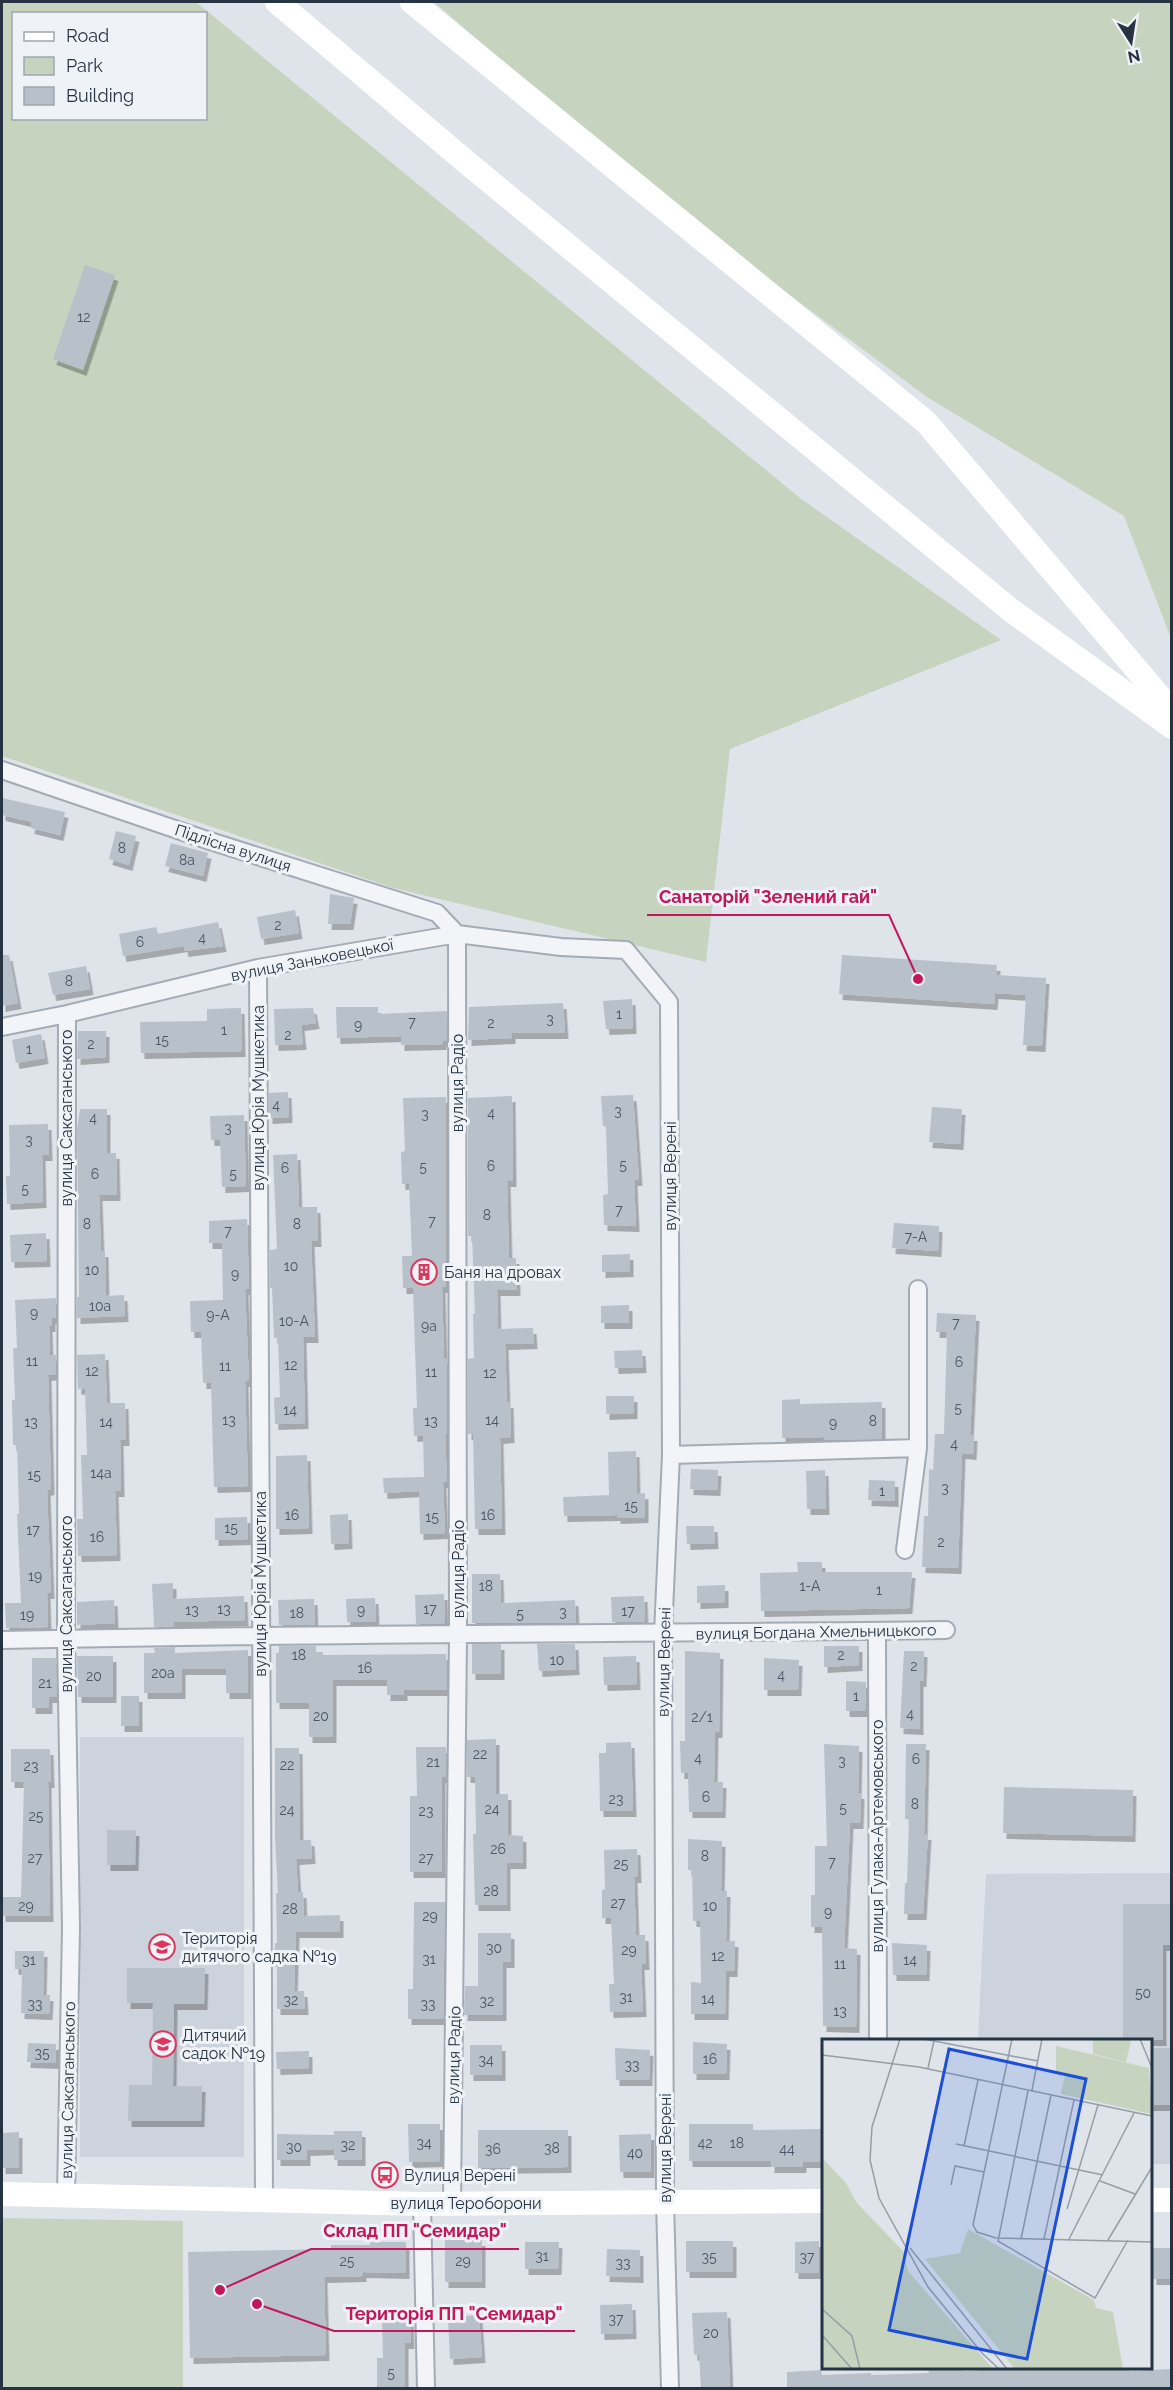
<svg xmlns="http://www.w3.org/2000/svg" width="1173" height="2390" viewBox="0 0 1173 2390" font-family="Raleway,sans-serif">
  <defs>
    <filter id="shadow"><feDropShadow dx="3.5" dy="6" stdDeviation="0" flood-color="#0004"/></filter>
  </defs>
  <rect width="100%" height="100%" fill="#dfe4ea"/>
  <path fill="#cdd3dc" d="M80,1737h164v420h-164z
    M1171,1873v291h-20l-1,-124h-172l8,-166z"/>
  <path fill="#c6d4bf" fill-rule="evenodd" d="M2,2h194l604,496 201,142 -271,109 -24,213 -313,-74 -391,-132zM14,14h192v104h-192z
    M434,2h737v636l-47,-122 -197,-119 -249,-185z
    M2,2218l181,3v167h24h-205z"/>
  <path fill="#b8c0ca" filter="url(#shadow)" d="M85,265l30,10 -32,95 -30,-11z
    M2,798l63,14 -5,23 -29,-7 1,-6 -30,-7z
    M116,831l20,5 -7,29 -20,-6z
    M171,843l37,10 -5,23 -38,-10z
    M330,894l24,4 -4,26h-22z
    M295,910l4,23 -38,6 -4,-22z
    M218,922l5,24 -38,5 -1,-5 -61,10 -4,-22 37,-7 2,7z
    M2,955h7l9,48 -16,3z
    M842,955l155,10 -1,10 50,3 -4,68 -19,-1 3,-50 -31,-2 -1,11 -155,-10z
    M86,966l4,23 -37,6 -5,-22z
    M632,999l1,29 -27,1 -3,-28z
    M563,1003l2,30h-53v5l-44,2 1,-33z
    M336,1007h42v7l69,-3v29l-4,1v3l-42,1v-9l-64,2z
    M241,1008l1,43 -101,2 -1,-31 67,-1v-12z
    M313,1008l3,15 -15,2 2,19 -28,1 -1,-36z
    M78,1031h28v26l-29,2z
    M41,1034l4,24 -29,5 -4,-23z
    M288,1092l1,25 -20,1v-25z
    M633,1095l6,85h-5l2,46 -32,-1 -1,-30 5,-1 -2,-68h-3l-2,-30z
    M512,1096l1,85h-6l2,77h7l1,32h-20l1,39 35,-1 1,15 -29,1 2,58h3l1,35 -11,1 2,91h-27l-2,-95h-5v-75l6,-1 -1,-44h2l-3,-78h-4v-138z
    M446,1097v190h-4l2,71 3,2v75h-2l2,47h-4l2,51 -25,1 -1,-43 -35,2 -1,-15 41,-1 -1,-42 -9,1 -1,-28h4l-4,-120h-10l-1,-32h10l-3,-72h-7l-1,-32 4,-1 -2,-53z
    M932,1107l30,2 -2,35 -31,-2z
    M80,1109h27v44h9l1,42h-18l2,56h4l1,45 18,-1 1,21 -48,2v-21h2l-2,-168z
    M244,1115l2,71 -24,1 -2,-47h-9l-1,-24z
    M48,1124l1,31h-7l1,47 -36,2 -1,-28h4l-1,-51z
    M297,1154l2,53h18l1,34h-7l4,96h-12l2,86 -30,1 -1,-26 6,-1 -2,-59h-4l-2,-50h-2v-38l7,-1 -4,-94z
    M247,1219l2,70h-4l4,92h-4l3,105 -34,1 -3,-104h-8l-2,-51h-10l-1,-31 33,-1 -1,-57h-13v-22z
    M894,1223l45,3 -1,25 -46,-3z
    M46,1233l1,28 -36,1 -1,-27z
    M630,1254v17l-28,1v-17z
    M56,1298v20h-4v8h-3l1,29h6v19l-8,1 3,114 -4,1 4,103h-4l1,34 -42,1 -1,-25h16l-4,-89h2l-2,-69h-4l-1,-45h3l-2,-52h4l-2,-48z
    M629,1305v18h-28v-17z
    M937,1313l39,2 -6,120h4l-1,19 -11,-1 -4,115 -36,-1 2,-51h4l1,-47 4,1 2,-36h9l3,-102h-11z
    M642,1350l1,17 -28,1 -1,-17z
    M105,1354l2,49h18l1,37h-6l1,51h-6l2,64 -39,1 -1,-37h6l-2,-64h6l-2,-67 -7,1 -1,-34z
    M606,1396h28v17l-28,1z
    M800,1399v5l82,-2v37l-58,1v-3l-42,1v-38z
    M636,1451l1,43 8,-1v24l-28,1v-3l-53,1 -1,-19 46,-2 -1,-43z
    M307,1455l2,73 -33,1v-73z
    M691,1469l27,1 -1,20 -27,-1z
    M825,1470l1,39h-19l-1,-38z
    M869,1480l26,1v20l-27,-1z
    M348,1514l1,29 -18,1 -1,-29z
    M247,1517l1,22 -33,1v-22z
    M686,1526h28l1,17 -28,1z
    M797,1562h25v10h90l-3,36 -148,3 -1,-38 38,-1z
    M472,1574h28l1,29 74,-3 1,23h-104z
    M173,1583v16l71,-3 1,24 -71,2v4l-20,1 -2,-43z
    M725,1585v17l-28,1v-17z
    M444,1594l1,29 -29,1 -1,-29z
    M644,1596l1,26h-33l-1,-25z
    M375,1598l1,23 -29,1 -1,-23z
    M314,1599l1,26h-36l-1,-25z
    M114,1600l1,23 -38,2v-23z
    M472,1644h29v30h-29z
    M537,1644h38l1,25 -37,2z
    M279,1646h37v6h7v3l123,-1 1,36h-43v5h-17v-15h-54v57h-24v-34h-33v-50h3z
    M824,1646h35v19l-35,2z
    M175,1647v6l73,-3v43h-22v-24h-44v24h-38v-40h11l-1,-5z
    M685,1651l35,2 -1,79h-4l-1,50h9l-1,30h-33l-1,-39h-7l-1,-32h5z
    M904,1651h20l-1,30h-3v48l-20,-1z
    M77,1656h36v41h-35z
    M636,1656l1,28 -33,1 -1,-28z
    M32,1658h24l1,39h-8v11h-17z
    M764,1658l35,2 -1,30h-34z
    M846,1681l20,1 -1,29h-19z
    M121,1696h18v30h-18z
    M496,1739v55h12v41l15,1v27h-16v42h-32l-2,-71h3l-1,-57h-8v-37z
    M631,1742l2,69h-33l-1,-58h7v-10z
    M824,1744l35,2 -1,47h3l-1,30h-10l-6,125 13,1 -1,78 -33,-1 -1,-99h-11v-32h4v-49h12z
    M906,1744h20l-2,90h4l-5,80h-19l1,-31h2l2,-64h-4z
    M416,1747h30v30h-4v95h-32v-76h7z
    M275,1748h24l1,92h11l1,18 -16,1 2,33h5l1,24 36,-1v17h-44l-2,59h10l1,18h-28v-42h-3l1,-24h2l-1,-50h2l-3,-55z
    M11,1749h39l1,33h-3l2,134h-48v-19h19l3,-115h-13z
    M1004,1787l129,3 -1,46 -129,-3z
    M107,1830h29l-1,35h-28z
    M688,1839l34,2 -1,50h6l-1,50h9l-1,30h-8l-1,43h-34v-32l10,1 -1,-62h-7l-1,-51h-4z
    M637,1849l1,28h-4l2,58h9l1,29h-5l2,47 -33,1 -1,-28h5l-3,-66h-9v-28l3,-1 -1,-39z
    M414,1902h31l-2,117h-35v-30h5z
    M1123,1904h49v41h-9v95h-40z
    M478,1933h33v29h-8v53h-39l1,-29h13z
    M892,1943l35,2 -1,30h-33z
    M15,1951h29l-1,44h7l-1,19 -28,-1 1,-44h-7z
    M127,1968h78l-1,36h-30l-1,82h29l-1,35h-73l1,-36h23l1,-82h-26z
    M693,2042l34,2 -1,30h-33z
    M28,2043l28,1v19l-29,-1z
    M470,2045h32v30h-32z
    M615,2048l35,2 -1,30h-33z
    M1150,2048h22v57h-22z
    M309,2051v17l-32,1 -1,-17z
    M408,2124h32v37l-31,1z
    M689,2124h64v6l71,-1v33h-21v5h-32v-6h-82z
    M478,2130h90v37l-90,1z
    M334,2131h28v29h-28v-11l-27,1v10h-30v-26l57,1z
    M19,2132v36h-17v-35z
    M651,2134v38h-31l-1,-37z
    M445,2240h37v42h-37z
    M686,2241h47v31h-47z
    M819,2241v32h-24v-31z
    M370,2242h36v31l-43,-1v4l-39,1 2,78 -136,3 -2,-106 143,-3v-4h39z
    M525,2242h34l-1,27h-33z
    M1153,2248h19v31h-19z
    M607,2249l33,1v27l-34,-1z
    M632,2304l1,29 -32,1 -1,-29z
    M727,2312l3,76h-29l-2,-34 -5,1 -2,-42z
    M479,2315l3,42 -32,2 -2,-42z
    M410,2317l1,26h-6v45h-28v-30h6l-1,-39z
    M1042,2367h88v4l42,-2v19h-385v-16l34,-2 1,5 49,-2v2l58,-2 -1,-3 35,-1v2z"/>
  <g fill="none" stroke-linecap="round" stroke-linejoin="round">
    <g stroke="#a4abb5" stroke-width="20">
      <path id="street" d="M2,770l205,70 230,73 20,21 1,701 -6,569
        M258,968l6,1231
        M2,1027l65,-13 191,-46 199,-34 104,13 65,3 43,52 2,453 -8,179 2,568 5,186
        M671,1455l247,-7v-159
        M905,1550l13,-102
        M877,1631l1,409
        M2,1640c314,-7 629,-6 944,-10
        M66,2194l5,-266 -5,-290 1,-624
        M422,2204l4,184"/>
    </g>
    <use href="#street" stroke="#f2f4f8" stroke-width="16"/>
    <path stroke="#fff" stroke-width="24" d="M277,2l194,164 541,445 160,116
      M412,2l514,420 246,289
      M2,2194l420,10 402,-3
      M1150,2200h22"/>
  </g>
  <defs>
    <g id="building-ring" transform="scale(1.35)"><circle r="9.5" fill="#eff3f7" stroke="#dc375c" stroke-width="1.5"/><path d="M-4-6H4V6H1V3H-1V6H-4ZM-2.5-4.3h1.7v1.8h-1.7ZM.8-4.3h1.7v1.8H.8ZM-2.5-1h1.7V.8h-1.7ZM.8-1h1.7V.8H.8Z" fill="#dc375c"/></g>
    <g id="school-ring" transform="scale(1.35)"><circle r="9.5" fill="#eff3f7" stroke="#dc375c" stroke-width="1.5"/><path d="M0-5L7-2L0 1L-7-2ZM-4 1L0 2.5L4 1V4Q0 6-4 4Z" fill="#dc375c"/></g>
    <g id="bus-ring" transform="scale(1.35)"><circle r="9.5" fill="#eff3f7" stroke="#dc375c" stroke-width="1.5"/><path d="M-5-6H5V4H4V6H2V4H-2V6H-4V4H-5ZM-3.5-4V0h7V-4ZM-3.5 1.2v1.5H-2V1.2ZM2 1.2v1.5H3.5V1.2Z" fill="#dc375c"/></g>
  </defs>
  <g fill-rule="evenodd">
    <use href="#building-ring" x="424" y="1272"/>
    <use href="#school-ring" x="162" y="1947"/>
    <use href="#school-ring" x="163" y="2044"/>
    <use href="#bus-ring" x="385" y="2175"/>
  </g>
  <g text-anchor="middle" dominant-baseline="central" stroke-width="6" stroke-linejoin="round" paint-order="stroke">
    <g font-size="14" fill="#4a5665">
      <text x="84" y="317">12</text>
      <text x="122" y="848">8</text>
      <text x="187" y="860">8а</text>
      <text x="278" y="925">2</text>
      <text x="202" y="938">4</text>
      <text x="140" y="942">6</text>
      <text x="69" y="981">8</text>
      <text x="619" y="1014">1</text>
      <text x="550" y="1019">3</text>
      <text x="412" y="1022">7</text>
      <text x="491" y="1023">2</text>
      <text x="358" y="1025">9</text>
      <text x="224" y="1030">1</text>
      <text x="288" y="1035">2</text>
      <text x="162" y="1040">15</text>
      <text x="91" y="1044">2</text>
      <text x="29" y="1049">1</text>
      <text x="276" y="1105">4</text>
      <text x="618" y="1111">3</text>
      <text x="491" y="1113">4</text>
      <text x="425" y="1114">3</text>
      <text x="93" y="1118">4</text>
      <text x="228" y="1128">3</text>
      <text x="29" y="1140">3</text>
      <text x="623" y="1165">5</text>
      <text x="491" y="1166">6</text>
      <text x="423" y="1167">5</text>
      <text x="285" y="1168">6</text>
      <text x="95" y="1174">6</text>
      <text x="233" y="1174">5</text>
      <text x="25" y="1189">5</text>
      <text x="619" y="1210">7</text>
      <text x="487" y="1215">8</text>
      <text x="432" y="1221">7</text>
      <text x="87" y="1224">8</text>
      <text x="297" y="1224">8</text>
      <text x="228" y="1231">7</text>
      <text x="916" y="1237">7-А</text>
      <text x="28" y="1248">7</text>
      <text x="291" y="1266">10</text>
      <text x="92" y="1270">10</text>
      <text x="235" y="1274">9</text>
      <text x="100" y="1306">10а</text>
      <text x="34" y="1313">9</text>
      <text x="218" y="1315">9-А</text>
      <text x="294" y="1321">10-А</text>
      <text x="956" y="1323">7</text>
      <text x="429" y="1326">9а</text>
      <text x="32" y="1361">11</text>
      <text x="959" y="1362">6</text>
      <text x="291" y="1365">12</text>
      <text x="225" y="1366">11</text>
      <text x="92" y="1371">12</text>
      <text x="431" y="1372">11</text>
      <text x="490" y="1373">12</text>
      <text x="958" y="1408">5</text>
      <text x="290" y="1410">14</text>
      <text x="229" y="1420">13</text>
      <text x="492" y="1420">14</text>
      <text x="431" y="1421">13</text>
      <text x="873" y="1421">8</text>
      <text x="31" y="1422">13</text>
      <text x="106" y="1422">14</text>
      <text x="833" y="1423">9</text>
      <text x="954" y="1444">4</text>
      <text x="101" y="1473">14а</text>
      <text x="34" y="1475">15</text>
      <text x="945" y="1488">3</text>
      <text x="882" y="1491">1</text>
      <text x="631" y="1506">15</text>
      <text x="292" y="1515">16</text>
      <text x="488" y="1515">16</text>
      <text x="432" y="1517">15</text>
      <text x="231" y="1528">15</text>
      <text x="33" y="1530">17</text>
      <text x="97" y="1537">16</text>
      <text x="941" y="1542">2</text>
      <text x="35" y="1576">19</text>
      <text x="486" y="1586">18</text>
      <text x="810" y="1586">1-А</text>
      <text x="879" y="1590">1</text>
      <text x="224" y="1609">13</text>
      <text x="430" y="1609">17</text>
      <text x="192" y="1610">13</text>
      <text x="361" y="1610">9</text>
      <text x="628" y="1611">17</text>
      <text x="563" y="1612">3</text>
      <text x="297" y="1613">18</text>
      <text x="520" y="1614">5</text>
      <text x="27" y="1615">19</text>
      <text x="299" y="1655">18</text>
      <text x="841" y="1655">2</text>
      <text x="557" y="1660">10</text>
      <text x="914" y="1666">2</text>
      <text x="365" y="1668">16</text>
      <text x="163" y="1673">20а</text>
      <text x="781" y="1675">4</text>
      <text x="94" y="1676">20</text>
      <text x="45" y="1683">21</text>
      <text x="856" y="1696">1</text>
      <text x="910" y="1714">4</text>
      <text x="321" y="1716">20</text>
      <text x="702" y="1717">2/1</text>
      <text x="480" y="1754">22</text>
      <text x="698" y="1758">4</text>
      <text x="916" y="1759">6</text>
      <text x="842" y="1761">3</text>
      <text x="433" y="1762">21</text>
      <text x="287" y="1765">22</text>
      <text x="31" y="1766">23</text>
      <text x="706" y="1797">6</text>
      <text x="616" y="1799">23</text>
      <text x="915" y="1804">8</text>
      <text x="843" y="1808">5</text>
      <text x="492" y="1809">24</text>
      <text x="287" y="1810">24</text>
      <text x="426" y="1811">23</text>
      <text x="36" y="1816">25</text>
      <text x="498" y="1849">26</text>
      <text x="705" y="1856">8</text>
      <text x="35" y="1858">27</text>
      <text x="426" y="1858">27</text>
      <text x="832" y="1862">7</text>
      <text x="621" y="1864">25</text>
      <text x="491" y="1891">28</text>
      <text x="618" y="1903">27</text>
      <text x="26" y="1906">29</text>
      <text x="710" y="1906">10</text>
      <text x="290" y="1909">28</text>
      <text x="828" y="1912">9</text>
      <text x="430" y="1916">29</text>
      <text x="494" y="1948">30</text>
      <text x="629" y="1950">29</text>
      <text x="718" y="1956">12</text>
      <text x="429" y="1959">31</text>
      <text x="29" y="1960">31</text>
      <text x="910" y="1960">14</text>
      <text x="840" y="1964">11</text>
      <text x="1143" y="1993">50</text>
      <text x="626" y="1997">31</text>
      <text x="708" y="1999">14</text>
      <text x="291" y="2000">32</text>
      <text x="487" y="2001">32</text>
      <text x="35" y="2004">33</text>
      <text x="428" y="2004">33</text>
      <text x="840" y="2011">13</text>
      <text x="42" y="2053">35</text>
      <text x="710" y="2059">16</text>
      <text x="486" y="2060">34</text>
      <text x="632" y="2065">33</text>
      <text x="424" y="2143">34</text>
      <text x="705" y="2143">42</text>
      <text x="737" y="2143">18</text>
      <text x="348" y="2145">32</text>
      <text x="294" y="2147">30</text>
      <text x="552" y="2148">38</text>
      <text x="493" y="2149">36</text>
      <text x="787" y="2149">44</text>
      <text x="635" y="2153">40</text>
      <text x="542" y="2256">31</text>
      <text x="709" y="2257">35</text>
      <text x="807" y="2257">37</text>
      <text x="347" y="2261">25</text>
      <text x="463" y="2261">29</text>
      <text x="623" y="2263">33</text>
      <text x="616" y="2319">37</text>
      <text x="711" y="2333">20</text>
      <text x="391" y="2373">5</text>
    </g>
    <g font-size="16" fill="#263343" stroke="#eff3f7">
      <text transform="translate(233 848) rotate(18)">Підлісна вулиця</text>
      <text transform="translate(312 960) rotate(-11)">вулиця Заньковецької</text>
      <text transform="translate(457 1083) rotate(-90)">вулиця Радіо</text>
      <text transform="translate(258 1098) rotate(-90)">вулиця Юрія Мушкетика</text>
      <text transform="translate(66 1118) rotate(-90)">вулиця Саксаганського</text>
      <text transform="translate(670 1176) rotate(-90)">вулиця Верені</text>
      <text transform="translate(458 1569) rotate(-90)">вулиця Радіо</text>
      <text transform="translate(260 1584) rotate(-90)">вулиця Юрія Мушкетика</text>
      <text transform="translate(66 1604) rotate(-90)">вулиця Саксаганського</text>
      <text transform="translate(816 1632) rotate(-1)">вулиця Богдана Хмельницького</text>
      <text transform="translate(664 1662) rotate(-89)">вулиця Верені</text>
      <text transform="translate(877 1836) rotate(-90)">вулиця Гулака-Артемовського</text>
      <text transform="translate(454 2055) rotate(-89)">вулиця Радіо</text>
      <text transform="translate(68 2090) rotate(-89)">вулиця Саксаганського</text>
      <text transform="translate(665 2148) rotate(-90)">вулиця Верені</text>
      <text x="466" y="2203">вулиця Тероборони</text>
    </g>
    <g font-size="16" fill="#263343" stroke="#eff3f7" text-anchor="start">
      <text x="444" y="1272">Баня на дровах</text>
      <text x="182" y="1938">Територія<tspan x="182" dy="18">дитячого садка №19</tspan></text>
      <text x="182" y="2035">Дитячий<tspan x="182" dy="18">садок №19</tspan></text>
      <text x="404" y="2175">Вулиця Верені</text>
    </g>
  </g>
  <g transform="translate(822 2039)">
    <rect width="330" height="330" fill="#dfe4ea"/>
    <path d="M271,0l38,1 -5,22 -33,-8zM234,7l93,22 3,46 -91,-20 4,-19 -9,-3zM0,119l24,25 10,19 48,50 4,19 85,98h-171zM146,190l126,71 2,8 17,4 10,57h-108l-90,-110 35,-6z" fill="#c6d4bf"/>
    <path fill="none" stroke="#959da7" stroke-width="1.5" d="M78,0l-28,88 -2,33 9,38 49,89 54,66 17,16M102,0l114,22M190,0l-39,186 4,7 19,6 156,4M318,0l12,29M0,16l97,12 233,49M106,29l6,-27M210,51l10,-51M206,52l-30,150 97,57 33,-58M134,105l147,31M142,107l14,-66M278,142l35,13M129,146l4,-19 29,6M245,170l31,-104M199,200l30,-144M222,200l30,-139M247,200l65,-126M286,201l44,-73M88,209l97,121M0,270l30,27 8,33M0,296l30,34"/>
    <path fill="#1d4ed8" fill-opacity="0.15" stroke="#1d4ed8" stroke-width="3" d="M127,10l137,30 -59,280 -138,-29z"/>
    <rect width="330" height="330" fill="none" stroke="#263343" stroke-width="3"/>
  </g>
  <path fill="none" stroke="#c2185b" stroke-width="2" d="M918 979L889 915H647M220 2290L311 2249H519M257 2304L334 2331H575"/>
  <g fill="#c2185b" stroke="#eff3f7" stroke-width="2">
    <circle cx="918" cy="979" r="6"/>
    <circle cx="220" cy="2290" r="6"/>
    <circle cx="257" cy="2304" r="6"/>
  </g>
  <g font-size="18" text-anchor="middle" font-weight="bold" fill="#c2185b" stroke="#eff3f7" stroke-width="6" stroke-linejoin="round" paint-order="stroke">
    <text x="768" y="903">Санаторій "Зелений гай"</text>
    <text x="415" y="2237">Склад ПП "Семидар"</text>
    <text x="454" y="2320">Територія ПП "Семидар"</text>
  </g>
  <rect width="1173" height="2390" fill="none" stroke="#263343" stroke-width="6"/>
  <rect x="12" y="12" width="195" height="108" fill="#eff3f7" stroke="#9fa6af" stroke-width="1.5"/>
  <rect x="24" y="32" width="30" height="9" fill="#ffffff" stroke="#9fa6af" stroke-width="1.5"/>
  <text x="66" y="42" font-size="18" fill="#263343">Road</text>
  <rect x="24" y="57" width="30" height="18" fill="#c6d4bf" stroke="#9fa6af" stroke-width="1.5"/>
  <text x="66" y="72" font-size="18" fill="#263343">Park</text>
  <rect x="24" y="87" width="30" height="18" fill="#b8c0ca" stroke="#9fa6af" stroke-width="1.5"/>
  <text x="66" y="102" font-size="18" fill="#263343">Building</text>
  <g transform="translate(1131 42) rotate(168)" stroke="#eff3f7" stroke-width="4.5" paint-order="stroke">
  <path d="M0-4.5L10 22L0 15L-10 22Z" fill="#263343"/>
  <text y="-9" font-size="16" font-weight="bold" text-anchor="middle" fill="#263343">N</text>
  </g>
</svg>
